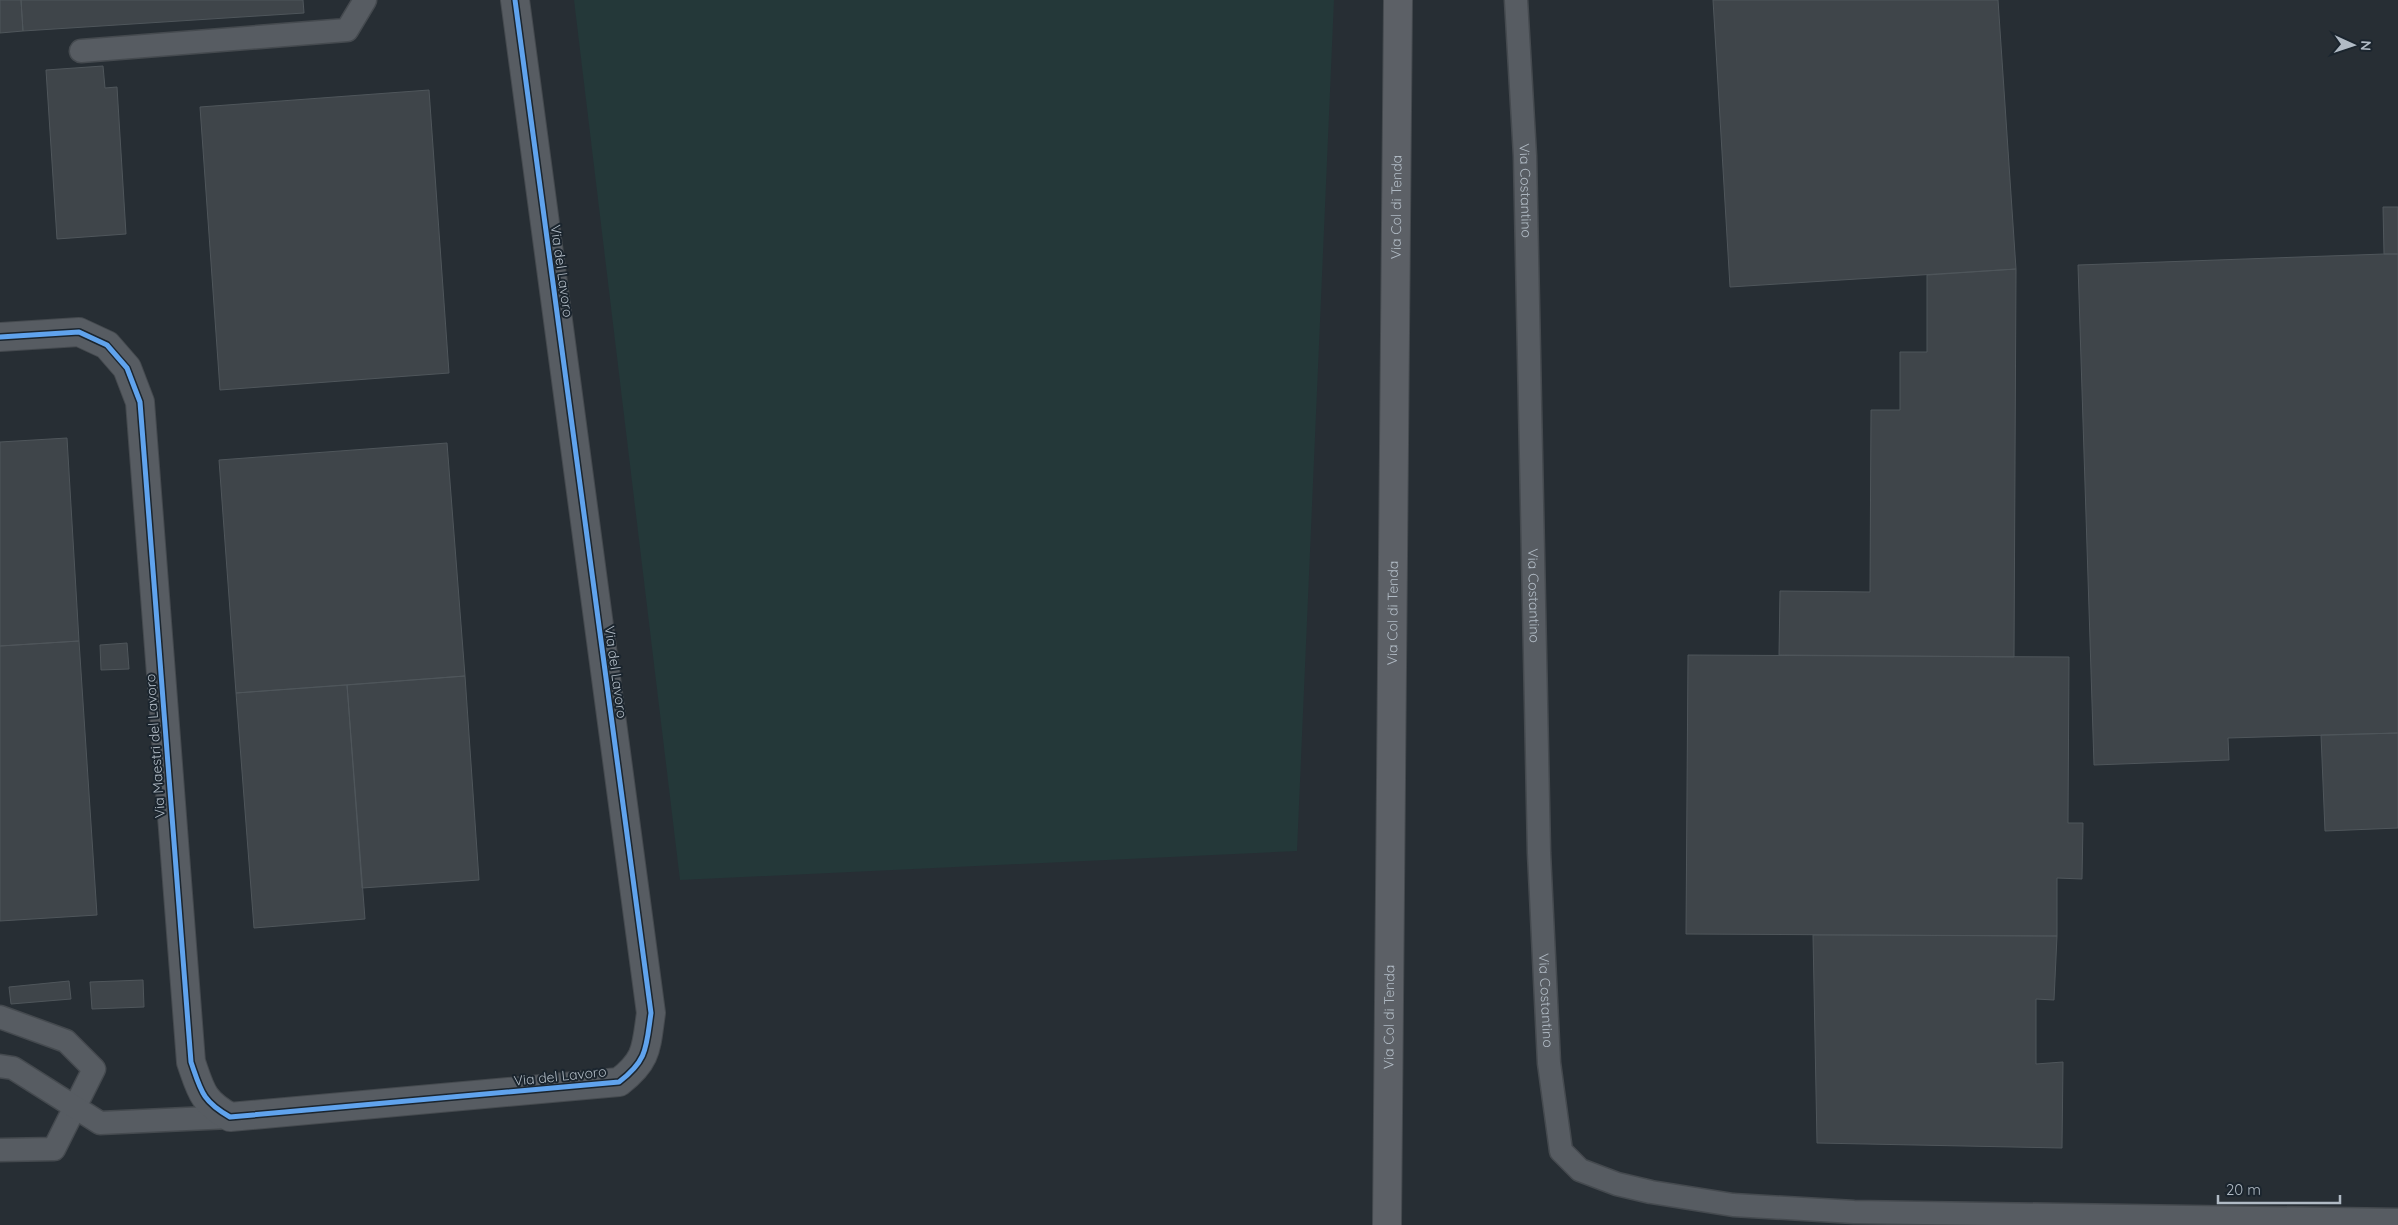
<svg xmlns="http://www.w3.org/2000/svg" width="2398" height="1225" viewBox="0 0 2398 1225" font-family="Quicksand,sans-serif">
  <rect width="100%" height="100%" fill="#272e34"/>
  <path fill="#243839" d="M574,0h760l-37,851 -617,29z"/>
  <path fill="#3f454a" stroke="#4f565b" d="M0,0h21l2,31 -23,2z
    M21,0h282l1,13 -281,18z
    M1713,0h285l18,269 -286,18z
    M103,66l2,22 12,-1 9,147 -69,5 -11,-169z
    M429,90l20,283 -229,17 -20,-283z
    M2383,207h15v47h-14z
    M2384,254h14v479l-170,5 1,22 -135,5 -16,-500z
    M2016,269l-2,388 -235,-2 1,-64 90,1 1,-182h29v-58h27v-77z
    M67,438l12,203 -79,5v-204z
    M447,443l18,233 -229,17 -17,-233z
    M79,641l18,274 -97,6v-275z
    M127,643l2,26 -28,1 -1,-25z
    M1688,655l381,2 -1,166h15l-1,56 -25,-1v58l-371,-2z
    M465,676l14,204 -117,8 -15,-203z
    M347,685l18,234 -111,9 -18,-235z
    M2398,733v95l-73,3 -4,-96z
    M1813,935l244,1 -3,64 -18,-1v65l27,-2 -1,86 -245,-5z
    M143,980l1,27 -52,2 -2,-27z
    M69,981l2,18 -60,5 -2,-17z"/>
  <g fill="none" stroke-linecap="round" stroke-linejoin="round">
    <g stroke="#454a4f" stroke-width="25">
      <g id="service">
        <path id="s1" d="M1516,0l9,156 14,697 10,210 12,88 19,19 37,14 34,8 82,13 121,7 544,8"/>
        <path d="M81,51l266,-21 18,-30"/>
        <path d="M0,1017l66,24 28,28 -40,80 -54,1"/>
        <path d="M0,1066l13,2 87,55 130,-6"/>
      </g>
    </g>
    <g stroke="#454a4f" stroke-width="30">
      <path id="minor" d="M0,337l79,-5 28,13 20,23 13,34 51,660c10,29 11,39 39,55l389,-35c29,-22 27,-35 32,-69l-136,-1013"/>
    </g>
    <g stroke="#454a4f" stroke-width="30">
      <g id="secondary">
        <path id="s2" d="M1387,1225l11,-1225"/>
      </g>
    </g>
    <use href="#service" stroke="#575c62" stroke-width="22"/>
    <use href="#minor" stroke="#575c62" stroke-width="28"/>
    <use href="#secondary" stroke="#5c6066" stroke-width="28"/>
    <g stroke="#1b252e" stroke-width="8">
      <path id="cycleway" d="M0,337l79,-5 28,13 20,23 13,34 51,660c10,29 11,39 39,55l389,-35c29,-22 27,-35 32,-69l-136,-1013"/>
    </g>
    <use href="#cycleway" stroke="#60a3ed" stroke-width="5"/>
  </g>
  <g text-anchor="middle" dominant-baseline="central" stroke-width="4" stroke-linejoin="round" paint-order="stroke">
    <g font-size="14" fill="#b1bbc5" stroke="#1b252e">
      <text stroke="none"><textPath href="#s1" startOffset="191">Via Costantino</textPath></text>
      <text stroke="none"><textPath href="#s2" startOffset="1018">Via Col di Tenda</textPath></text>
      <text transform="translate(562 271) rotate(82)">Via del Lavoro</text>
      <text stroke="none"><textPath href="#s1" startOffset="596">Via Costantino</textPath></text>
      <text stroke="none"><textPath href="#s2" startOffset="612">Via Col di Tenda</textPath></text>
      <text transform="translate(616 672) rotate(82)">Via del Lavoro</text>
      <text transform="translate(155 746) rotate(-94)">Via Maestri del Lavoro</text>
      <text stroke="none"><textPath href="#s1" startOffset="1001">Via Costantino</textPath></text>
      <text stroke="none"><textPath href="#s2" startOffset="208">Via Col di Tenda</textPath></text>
      <text transform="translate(560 1076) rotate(-6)">Via del Lavoro</text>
    </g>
  </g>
  <g transform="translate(2353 45) rotate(93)" stroke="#1b252e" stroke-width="4" paint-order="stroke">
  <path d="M0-4L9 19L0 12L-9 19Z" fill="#b1bbc5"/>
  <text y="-8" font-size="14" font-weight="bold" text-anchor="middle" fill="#b1bbc5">N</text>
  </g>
  <path d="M2218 1195v8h122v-8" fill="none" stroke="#b1bbc5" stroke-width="2.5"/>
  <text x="2226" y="1195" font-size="15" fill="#b1bbc5" stroke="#1b252e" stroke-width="4" paint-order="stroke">20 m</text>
</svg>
